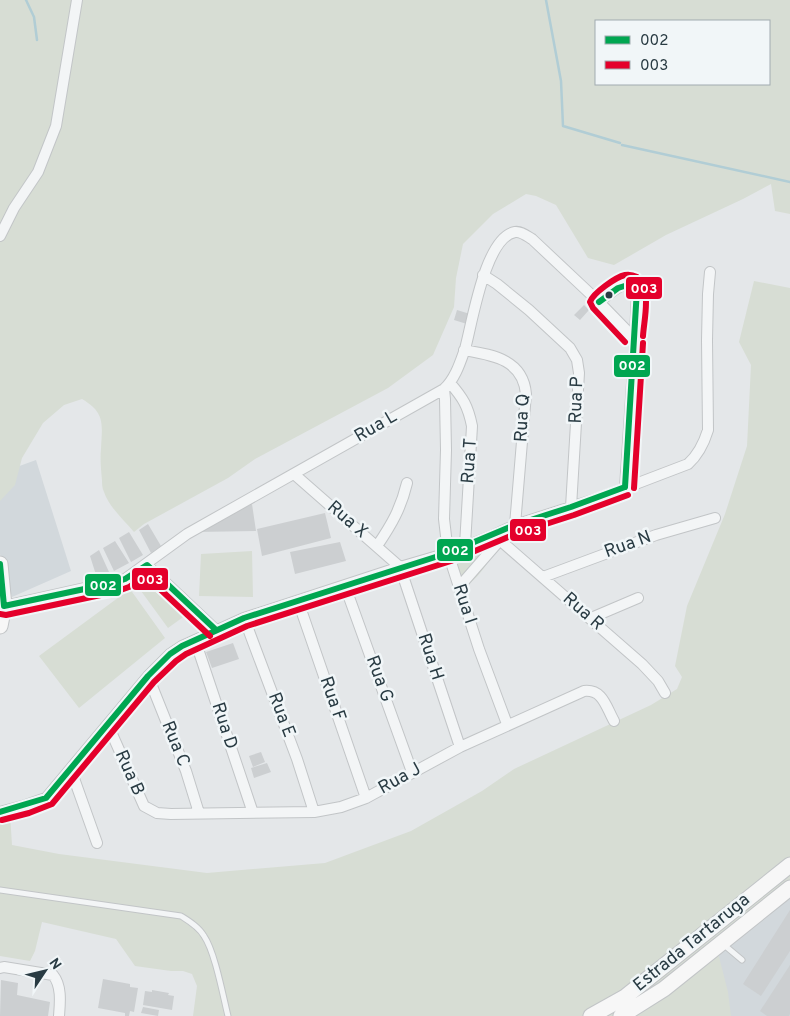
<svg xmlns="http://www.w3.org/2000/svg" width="790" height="1016" viewBox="0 0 790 1016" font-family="Overpass,sans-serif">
  <rect width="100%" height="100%" fill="#e4e7e9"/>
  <path fill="#d2d8dc" d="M36,460l35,111 -59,26 -12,-43v-81z
    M790,898v118h-60l-10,-22 -1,-40z"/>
  <path fill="#d7ddd4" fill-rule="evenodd" d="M0,0h790v214l-15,-3 -4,-27 -28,15 -77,36 -52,30 -26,-7 -32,-53 -20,-9 -10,-2 -33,20 -30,30 -7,34 -2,29 -21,48 -45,33 -133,71 -27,19 -84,46 -10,8c-10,-12 -25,-25 -30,-40 -2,-4 -2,-8 -2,-12 -1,-10 -2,-21 -1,-31 1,-24 5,-36 -19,-50l-18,6 -21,18 -21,35 -7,27 -15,16zM596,21h173v63h-173z
    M754,281l36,7v598l-74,59 12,47 3,24h-538l4,-30 -5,-12 -9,-3h-12l-36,-5 -19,-27 -74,-17 -7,29 -5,10 -30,-5v-143l10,1 2,31 47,9 148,19 118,-10 86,-32 71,-40 32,-22 137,-64 26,-16 5,-12 -7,-11 12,-60 38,-92 22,-68 4,-81 -12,-23z
    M491,549l3,4c-8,13 -17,26 -30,35l-8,-23 1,-5z
    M252,551l1,46 -54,-1 2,-42z
    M145,578l9,11 8,-5 24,31 -18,13 -35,-48z
    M130,589l35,49 -86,70 -40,-52z"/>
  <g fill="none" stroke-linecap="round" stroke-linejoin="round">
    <path stroke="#b1cdd5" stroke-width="2.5" d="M26,0l8,17 3,23
      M546,0l15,81 2,45 57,17
      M622,145l168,37"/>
  </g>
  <path fill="#cccfd1" d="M584,305l5,5 -9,10 -6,-5z
    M457,310l13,4 -3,10 -13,-4z
    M252,504l4,27 -61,1 22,-12z
    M325,513l6,25 -69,18 -5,-27z
    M148,524l13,22 -10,7 -12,-23z
    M129,532l14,23 -12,7 -12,-24z
    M115,541l14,22 -15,8 -11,-23z
    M340,542l6,19 -51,13 -5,-22z
    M99,550l10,22 -12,6 -7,-22z
    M233,643l6,16 -27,9 -6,-16z
    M261,752l4,10 -12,5 -4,-11z
    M267,763l4,9 -17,6 -3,-10z
    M790,910v41l-29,45 -18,-12z
    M790,965v49l-1,2h-22l-7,-5z
    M103,979l27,5v3l8,1 -4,24 -4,-1 -1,5h-4v-3l-27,-5z
    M1,980l17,3 -1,12 33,7 -2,14h-48z
    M152,990l17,3 -1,2 6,1 -2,14 -29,-5 2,-14 7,1z
    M143,1007l16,3 -1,6 -17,-3z"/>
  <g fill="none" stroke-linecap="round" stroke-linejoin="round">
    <g stroke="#c2c5c7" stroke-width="7">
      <path id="lane" d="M0,890l181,26c8,5 18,11 23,20 11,16 19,60 24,80
        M723,944l19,16"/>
    </g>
    <g stroke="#c2c5c7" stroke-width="12">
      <path id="street" d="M0,236l14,-28 24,-36 18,-46 21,-126
        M483,275l14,9 32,26 41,38 7,12 2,13 -8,134
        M599,302c10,-8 20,-18 32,-18l6,5 -2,50 -10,148
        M464,350c28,5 59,9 62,44l-11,131
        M450,383c13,15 18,23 22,43l-7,119
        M444,389l1,10 1,51 -2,69 4,34 31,96 28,75
        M294,474l106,93 60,180
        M494,535l148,129 16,17 7,12
        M377,546c15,-22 24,-38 30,-63
        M147,565l69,65
        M543,577l113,-42 59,-17
        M345,586l67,186
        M459,587l41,-47
        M298,601l68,197
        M4,606l121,-27 62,-45 257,-145c11,-10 16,-26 21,-40 7,-25 20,-112 50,-117 6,-1 12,4 17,7l67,63 36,37
        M244,618l53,141 17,53
        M591,618l47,-20
        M195,640l58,173
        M148,676l38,95 13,42
        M108,725l36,81 13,7 14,1 143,-2 27,-5 25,-9 94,-51 124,-56c19,-2 22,16 30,30
        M71,770l26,73
        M0,812l26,-7 20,-7 102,-122 22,-22 12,-8 62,-28 156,-51 48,-14 46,-18 21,-10 84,-27 89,-34c10,-9 16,-21 20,-34l-1,-90 1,-46 2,-22
        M0,968l4,-1 49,8c9,11 7,28 6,41"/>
    </g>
    <g stroke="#c2c5c7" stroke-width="17">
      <path id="secondary" d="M0,564l4,42 -4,20
        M591,1016l34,-19 165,-132
        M621,1016l43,-27 126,-101"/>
    </g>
    <use href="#lane" stroke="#f3f5f6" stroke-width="5"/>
    <use href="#street" stroke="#f3f5f6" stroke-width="10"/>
    <use href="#secondary" stroke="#f7f7f7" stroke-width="15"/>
    <g stroke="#f1f6f8" stroke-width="10">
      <path id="bus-1" d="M599,302l19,-14 13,-4 6,5 -12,198
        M0,564l4,42 109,-23 12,-4 22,-14 69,65
        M0,812l46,-14 102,-122 22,-22 12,-8 62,-28 204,-65 67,-28 56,-18 54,-20"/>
    </g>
    <g stroke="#f1f6f8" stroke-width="10">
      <path id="bus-2" d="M625,342l-32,-34 -3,-6c3,-9 26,-25 35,-27 5,-1 8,0 12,2 15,13 7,42 6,59
        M634,488l9,-145
        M0,614l6,1 109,-23 14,-5 17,-11 64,60
        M2,820l27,-7 23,-9 102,-122 22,-21 10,-7 61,-28 204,-65 67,-28 56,-18 54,-20"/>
    </g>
    <use href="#bus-1" stroke="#00a651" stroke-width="6"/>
    <use href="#bus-2" stroke="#e4002b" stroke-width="6"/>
  </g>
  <circle fill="#293b43" stroke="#f1f6f8" stroke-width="2" cx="609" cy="295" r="4.5"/>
  <g text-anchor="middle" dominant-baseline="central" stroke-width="5" stroke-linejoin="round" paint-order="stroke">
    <g font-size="18" fill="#293b43" stroke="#f1f6f8">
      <text transform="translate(577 400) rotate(-88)">Rua P</text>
      <text transform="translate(523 418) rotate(-87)">Rua Q</text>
      <text transform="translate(376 427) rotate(-30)">Rua L</text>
      <text transform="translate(470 461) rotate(-86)">Rua T</text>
      <text transform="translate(347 520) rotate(41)">Rua X</text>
      <text transform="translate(628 545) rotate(-20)">Rua N</text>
      <text transform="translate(464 604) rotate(72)">Rua I</text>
      <text transform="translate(583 612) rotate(41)">Rua R</text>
      <text transform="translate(430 657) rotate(72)">Rua H</text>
      <text transform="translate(379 679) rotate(70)">Rua G</text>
      <text transform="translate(332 699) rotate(71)">Rua F</text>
      <text transform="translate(281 715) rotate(69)">Rua E</text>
      <text transform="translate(224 726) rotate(72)">Rua D</text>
      <text transform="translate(175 744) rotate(68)">Rua C</text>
      <text transform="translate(129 773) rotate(66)">Rua B</text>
      <text transform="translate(400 779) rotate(-29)">Rua J</text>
      <text transform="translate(692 943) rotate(-39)">Estrada Tartaruga</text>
    </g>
  </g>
  <g stroke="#f1f6f8" stroke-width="2">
    <rect x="625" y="276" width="38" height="24" rx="5" fill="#e4002b"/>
    <rect x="613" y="354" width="38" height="24" rx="5" fill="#00a651"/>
    <rect x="509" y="518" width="38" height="24" rx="5" fill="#e4002b"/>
    <rect x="436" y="538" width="38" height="24" rx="5" fill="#00a651"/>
    <rect x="131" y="567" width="38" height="24" rx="5" fill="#e4002b"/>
    <rect x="84" y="573" width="38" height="24" rx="5" fill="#00a651"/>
  </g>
  <g font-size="14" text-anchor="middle" font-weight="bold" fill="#fff">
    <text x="644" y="293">003</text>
    <text x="632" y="370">002</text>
    <text x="528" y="535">003</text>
    <text x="455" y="555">002</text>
    <text x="150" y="584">003</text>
    <text x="103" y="590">002</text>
  </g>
  <rect x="595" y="20" width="175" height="65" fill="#f1f6f8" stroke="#a1abb0"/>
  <rect x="605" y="36" width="25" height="8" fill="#00a651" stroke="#a1abb0"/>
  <text x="640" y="45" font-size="15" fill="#293b43">002</text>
  <rect x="605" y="61" width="25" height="8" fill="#e4002b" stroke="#a1abb0"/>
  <text x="640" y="70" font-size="15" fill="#293b43">003</text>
  <g transform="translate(45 971) rotate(55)" stroke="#f1f6f8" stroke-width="4" paint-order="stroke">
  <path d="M0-4L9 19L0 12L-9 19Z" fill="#293b43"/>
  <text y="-8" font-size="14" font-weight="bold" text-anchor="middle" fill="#293b43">N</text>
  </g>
</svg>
